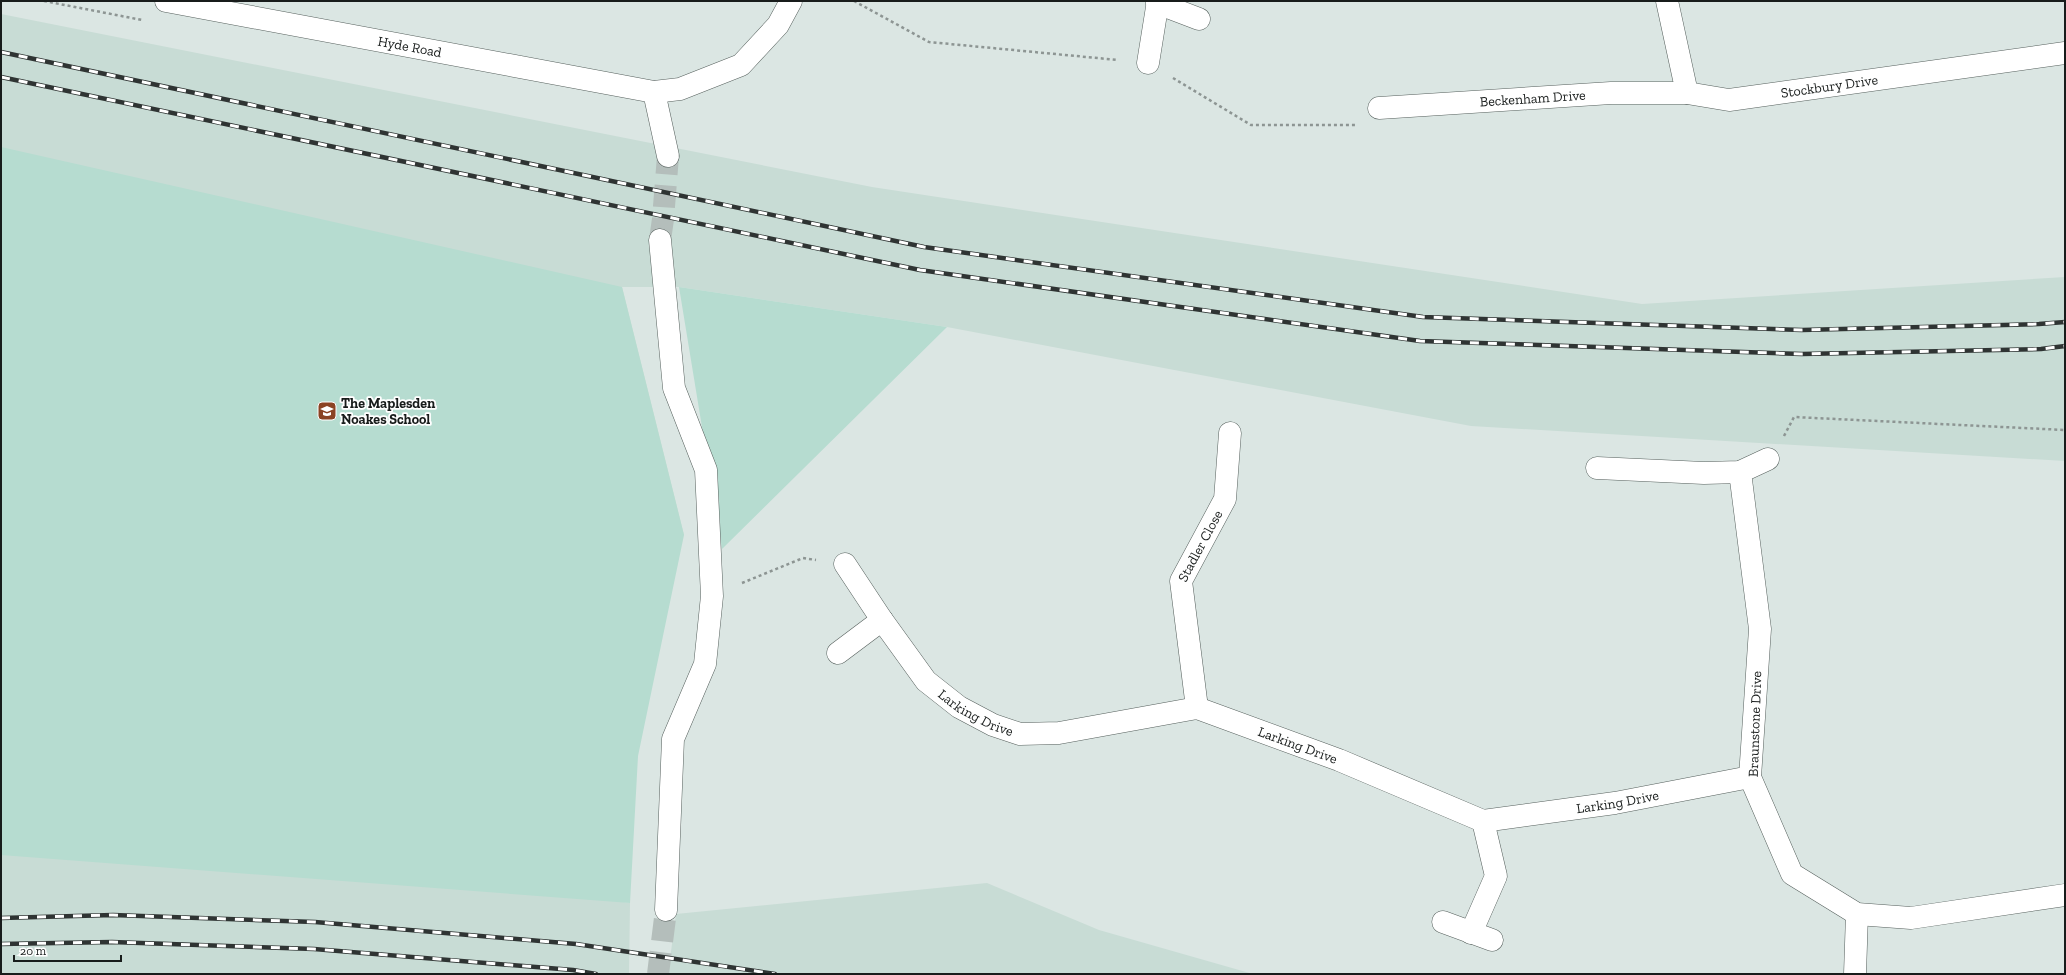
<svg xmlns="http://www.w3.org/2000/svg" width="2066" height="975" viewBox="0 0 2066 975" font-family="'Zilla Slab',serif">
  <rect width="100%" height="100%" fill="#dbe6e3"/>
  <path fill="#c8dcd5" d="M1,14l871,173 770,117 423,-27v184l-594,-35 -524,-99 -268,-40h-57l62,248 -683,291z
    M138,831l492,72 -1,71h-628v-136z
    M987,883l112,47 154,44h-585l8,-60z"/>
  <path fill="#b6dcd0" d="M1,147l621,140 62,248 -46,221 -8,147 -629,-48z
    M679,287l268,40 -225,222z"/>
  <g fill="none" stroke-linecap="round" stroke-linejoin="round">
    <path stroke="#b4bebb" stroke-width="22" stroke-dasharray="22 11" stroke-linecap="butt" d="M660,240l3,-21 5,-63
      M658,974l8,-64"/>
    <g stroke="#56605d" stroke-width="23">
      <g id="minor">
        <path id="s1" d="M166,1l488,91 26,-3 61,-24 37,-40 13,-24"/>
        <path id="s2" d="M1667,1l20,92 42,7 336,-47"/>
        <path d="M1157,3l42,16"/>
        <path d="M1148,63l10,-62"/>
        <path d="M654,92l14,64"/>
        <path id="s3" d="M1379,108l232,-15h76"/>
        <path d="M660,240l14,148 32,82 6,126 -7,68 -32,75 -7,171"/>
        <path d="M1597,468l107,5 36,-1 28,-13"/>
        <path d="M1740,472l20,157 -10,148 42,97 65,40 54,4 154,-23"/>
        <path id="s4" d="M845,564l37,56 44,61 33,26 34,18 27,9 39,-1 138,-25 142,52 144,61 132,-18 135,-26"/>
        <path d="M838,653l44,-33"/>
        <path id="s5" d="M1197,708l-16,-127 44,-82 5,-66"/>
        <path d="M1443,922l49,18"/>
        <path d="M1471,933l25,-57 -13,-55"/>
        <path d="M1855,974l2,-60"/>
      </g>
    </g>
    <path stroke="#8d9593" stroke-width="2.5" stroke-dasharray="3 3" stroke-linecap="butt" d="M44,1l98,19
      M854,1l75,41 189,18
      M1173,78l78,47h104
      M1784,436l10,-19 271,13
      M742,583l61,-25 13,2"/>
    <use href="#minor" stroke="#fff" stroke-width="22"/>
    <g stroke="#2f3433" stroke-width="4.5">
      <path id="rail" d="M1,52l923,195 499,70 379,13 237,-6 26,-2
        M1,77l919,193 500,71 382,13 239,-5 24,-3
        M1,918l112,-3 202,7 261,22 199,30
        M1,944l111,-2 202,7 259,21 23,4"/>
    </g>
    <use href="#rail" stroke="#fff" stroke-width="3" stroke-dasharray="9" stroke-linecap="butt"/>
  </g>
  <defs>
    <g id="school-square" transform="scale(1)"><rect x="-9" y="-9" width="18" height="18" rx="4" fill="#8b4323" stroke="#fff"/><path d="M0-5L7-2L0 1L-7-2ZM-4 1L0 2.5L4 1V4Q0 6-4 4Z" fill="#fff"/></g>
  </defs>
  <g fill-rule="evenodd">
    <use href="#school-square" x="327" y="411"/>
  </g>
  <g text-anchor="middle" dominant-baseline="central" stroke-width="3.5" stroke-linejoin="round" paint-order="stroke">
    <g font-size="14" fill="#181c1b" stroke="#fff">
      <text stroke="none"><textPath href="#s1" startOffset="248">Hyde Road</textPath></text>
      <text stroke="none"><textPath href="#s2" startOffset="238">Stockbury Drive</textPath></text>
      <text stroke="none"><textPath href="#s3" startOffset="154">Beckenham Drive</textPath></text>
      <text stroke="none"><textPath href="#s5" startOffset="168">Stadler Close</textPath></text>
      <text stroke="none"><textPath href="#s4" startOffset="202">Larking Drive</textPath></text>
      <text transform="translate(1755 724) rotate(-88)">Braunstone Drive</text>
      <text stroke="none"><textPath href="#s4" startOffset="538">Larking Drive</textPath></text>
      <text stroke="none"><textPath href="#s4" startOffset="874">Larking Drive</textPath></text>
    </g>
    <g font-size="14" font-weight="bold" fill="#181c1b" stroke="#fff" text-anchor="start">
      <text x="341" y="403">The Maplesden<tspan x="341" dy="16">Noakes School</tspan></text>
    </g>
  </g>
  <rect width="2066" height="975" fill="none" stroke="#181c1b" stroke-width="4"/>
  <path d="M14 955v6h107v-6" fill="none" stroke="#181c1b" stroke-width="2"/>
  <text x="20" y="955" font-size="12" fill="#181c1b" stroke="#ffffff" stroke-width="3" paint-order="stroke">20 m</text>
</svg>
